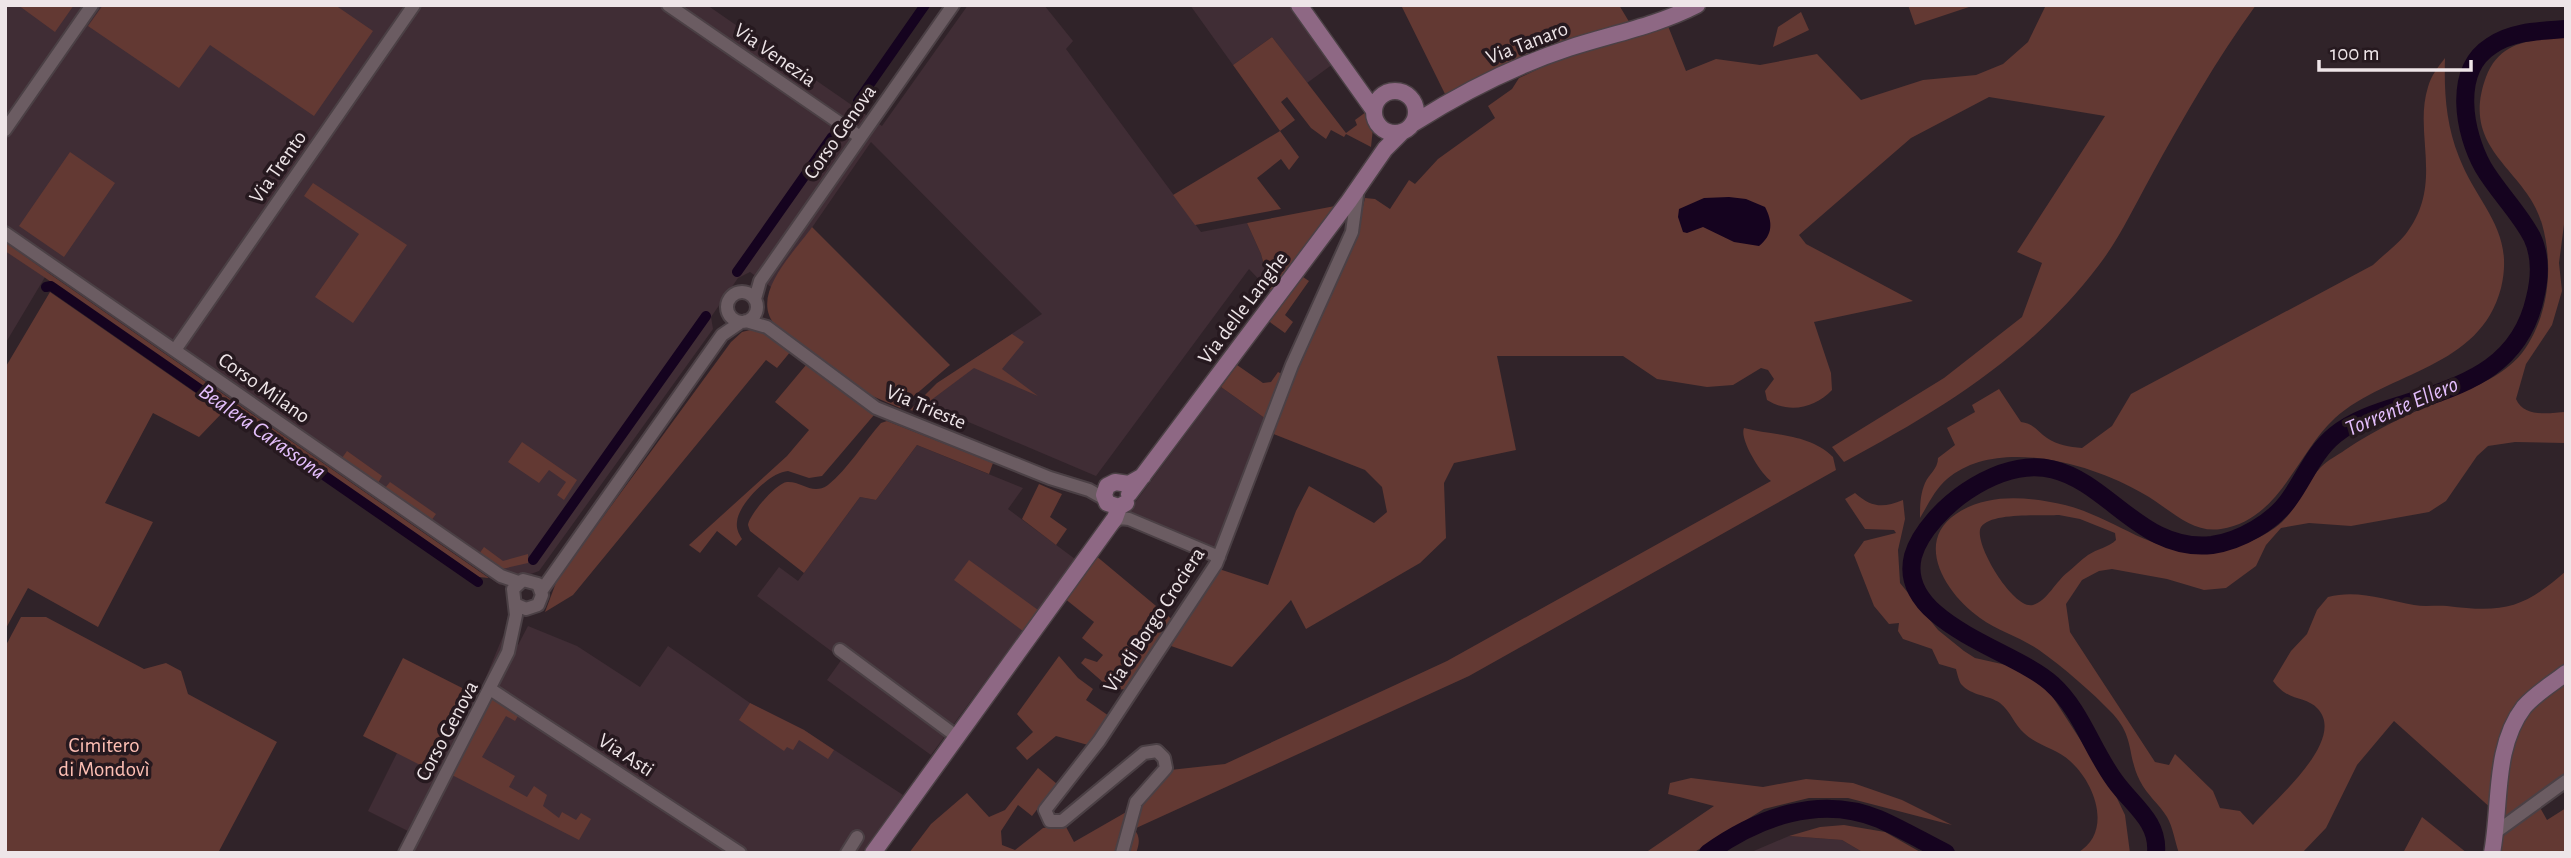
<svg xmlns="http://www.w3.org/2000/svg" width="2571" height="858" viewBox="0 0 2571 858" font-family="'Alegreya Sans',sans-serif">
  <rect width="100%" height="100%" fill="#302329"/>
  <path fill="#402d35" d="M5,5h702l175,121 86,-121h76l29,36 -7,8 135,183 46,-9 14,31 10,38 -22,-23 -153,207 -170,-72 47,-36 -7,-4 76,-50 -171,-172 -100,145 -21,-15 -12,6 -27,39 2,12 -174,242 -39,14 -452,-313 -43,72z
    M1190,5h102l41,59 -26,19 -35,-46 -39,28z
    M1221,387l45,32 -50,132 -88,-39z
    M917,445l106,43 -15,21 67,50 -144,196 -104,-75 15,-21 -85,-63 22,-29 19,14 62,-84 16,3z
    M528,626l49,20 63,41 28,-41 82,57 54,27 99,65 -41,58h-464l10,-22 -40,-20 29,-58 35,17 40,-77 7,1 24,-58 15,9z
    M1789,836l53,4 22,13h-115z"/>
  <path fill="#633933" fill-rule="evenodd" d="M18,5h56l-19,27z
    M103,5h232l38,26 -59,85 -104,-71 -31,43 -91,-62z
    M1401,5h218l12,20 -148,51 -38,18z
    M1908,5h64v1l-57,19z
    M2046,5h210c-40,55 -73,113 -106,173 -16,29 -31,61 -51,87 -68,90 -158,145 -255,197l-12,-15 112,-69 78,-61 20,-54 -25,-11 88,-136 -116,-19 -78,41 -112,97 7,9 107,57 -99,21 17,51 1,17c-17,18 -43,24 -65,10l-2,-9 9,-12 -6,-9 -7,-2 -28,17 -26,2 -50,-8 -34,-23h-126l19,94 -62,13 -10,20 2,55 -26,25 -114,66 -15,-29 -59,67 -61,-21 48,-77 49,16 28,-74 13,-25 65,37 13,-11 -5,-25 -17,-17 -94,-37 26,-68 59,-130 9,-37 10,1 15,10 19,-29 6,4 23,-25 57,-41 -7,-12 24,-17 7,-11 40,-19 109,-33 18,45 30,-12 44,6 57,-11 44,46 62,-20 53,-5 27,-11 25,-22z
    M1801,12l8,18 -36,17 5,-20z
    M1272,37l74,96 11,-8 -2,-5 11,-8 7,16 -2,19 -25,-13 -2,3 -13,-7 -5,9 -15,-11 -24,-31 -6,5 14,18 -15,11 19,26 -10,13 -8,-11 -24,19 24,31 -86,16 -22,-30 107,-64 -47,-66z
    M2566,37v172l-7,54 3,28 -10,34 -26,39 -10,35c8,19 33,14 50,13v31l-51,-1 -27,4 -11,10 -31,45 -17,11 -78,14 -42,-3 -28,5 -15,17 -10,21 -30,22 -22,2 -37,-11 -55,-10 -13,2 -17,9 -16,24 4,28 85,130 14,3 6,-11 38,37 7,17 20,3 13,14c19,-23 94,-84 65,-116 -13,-14 -29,-6 -45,-28l18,-30 16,-17 10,-24 11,-13c29,-8 58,3 86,8 11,2 22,0 33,1 56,7 76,3 119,-35v97l-42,34 -31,108 -99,-89 -37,44 -31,63 -24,25h-123c-4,-11 -6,-26 -12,-36 -8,-13 -20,-22 -27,-36 -13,-25 -5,-43 -27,-67 -22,-23 -49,-46 -74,-64 -19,-13 -41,-19 -59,-32 -33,-23 -67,-75 -24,-104 32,-22 74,-17 109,-9 52,13 90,53 149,46 22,-2 52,-14 68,-29 16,-15 24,-39 39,-55 7,-7 17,-12 24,-17 29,-20 62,-35 94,-49 29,-12 62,-22 83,-48 27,-36 32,-87 20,-129 -16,-56 -83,-73 -56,-147 14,-37 45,-37 80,-40zM2059,515l21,4 35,14 1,7c-7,7 -19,9 -28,15 -7,5 -14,12 -20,17 -12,9 -21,29 -35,33 -19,6 -61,-63 -52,-78 10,-15 61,-11 78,-12z
    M2445,58c-1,35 1,66 14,99 19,49 56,73 42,131 -21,81 -113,83 -166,130 -39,36 -55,102 -114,111 -30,5 -53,-22 -79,-36 -50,-29 -145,-57 -195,-14 -12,10 -19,26 -27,39 0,-12 0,-23 5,-35 4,-9 13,-14 13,-25l17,-13 -8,-17 28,-16 -3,-7 27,-16 22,33c12,1 17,10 26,16 11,7 22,9 35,10l30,-22 19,-32 242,-129c10,-10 23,-19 32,-30 40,-51 8,-100 23,-148 3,-11 10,-20 17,-29z
    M70,152l45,31 -51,74 -45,-31z
    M313,183l94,62 -54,78 -38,-26 44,-63 -55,-38z
    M1335,206l-64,86 -10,-38 -14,-31z
    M812,227l138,138 -50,43 -37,-16 -87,-66c-28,-30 18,-73 36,-99z
    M5,242l42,30 442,306 -10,-1 -435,-300 -39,-26z
    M1300,275l9,6 -24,34 8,7 -8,11 -18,-13z
    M50,292l173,120 -24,25 -46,-24 -48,90 48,19 -55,105 -70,-39 -23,42v-262z
    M754,329l13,4 24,18 -14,17 -11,-8 -193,235 -28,17 12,-32 174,-238 11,-10z
    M1012,334l12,8 -22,27 36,27 -64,-28 -48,36 -3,9 -13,-3 27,-27z
    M806,365l68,50 -52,61 -13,2 -21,-7c-18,1 -50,33 -51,51 -1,7 2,12 5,17l-6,7 -19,-15 -17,22 -11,-8 98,-89 22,-26 -34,-28z
    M1237,365l26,18 8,-1 7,-10 6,3 -18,44 -45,-32z
    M887,421l106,42 -4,11 -72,-29 -41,55 -16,-3 -56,76 -54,-42 -2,-6c1,-10 28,-42 39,-43 15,-1 25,14 41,3 20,-16 36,-43 53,-62z
    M1744,428c30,8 65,5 89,29l3,13 -367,206 -335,153c6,7 6,14 2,24h-9l16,-53 27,-30 55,-6 222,-103 324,-180c-10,-7 -32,-42 -27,-53z
    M522,442l55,38 -13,20 -7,-5 9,-13 -17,-12 -10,13 -31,-21z
    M347,451l35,25 -4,7 -36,-25z
    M390,482l46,32 -5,7 -46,-33z
    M1039,484l23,10 -12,23 17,12 -11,16 -34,-26z
    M1855,493c17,15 28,15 48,7l2,19 -7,31 2,33 38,47 26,21 11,7 40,9 30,18 69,107 11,23 5,38h-53c36,-20 19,-69 -7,-92 -13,-12 -34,-16 -46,-28 -10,-9 -13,-21 -24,-30 -11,-8 -29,-7 -39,-19 -2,-3 -4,-11 -5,-15l-17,-5 -7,-15 -29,-10 -5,-8 1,-8 -10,1 -15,-18 -20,-51 10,-14 32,-8 -2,-3 -29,-1 -20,-30z
    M484,547l19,14 25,-7v9l-26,6 -23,-15z
    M1095,555l79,66 -47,68 -15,1 -31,-27 4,-5 12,4 6,-7 -21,-17 12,-16 -30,-24z
    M969,560l69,50 -15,21 -69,-51z
    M21,617h25l98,52 22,-6 15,8 7,23 89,48 -59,111h-213v-206z
    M1059,656l19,22 15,11 -7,11 23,16 -21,29 -32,-9 -29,24 -11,-12 17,-16 -16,-18z
    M403,658l69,35 -40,78 -69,-35z
    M2557,684h9v94l-65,47 5,-63 14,-40z
    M492,698l26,18 -3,5 -9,-5 -24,41 33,19 -6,11 18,10 7,-11 13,9 -4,11 16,12 3,-6 14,8 5,-7 10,6 -12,21 -127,-65z
    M750,703l54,27 30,20 -6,9 -29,-19 -6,10 -6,-3 -3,4 -45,-31z
    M1038,768l19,16 -25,32 -14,-11 -17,26 1,14 13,5 28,-22 22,-3 9,17 54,-31 -10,42h-209l22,-29 36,-31 22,24 16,-7z
    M1691,778l72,9 43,-8 47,4 49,17 50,25 -104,-27h-39l-45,11 -71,44h-48l69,-47 -46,-12 2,-11z
    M2538,804l9,16 19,-12v45h-70l4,-20z
    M2422,817l45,36h-64z
    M1844,825l41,7 37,21h-58l-22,-13 -53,-4 31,-9z"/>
  <path fill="#15031f" d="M1729,197l17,2 19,8c8,15 8,28 -6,39l-25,-4 -31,-15 -16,6 -4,-1 -5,-15 1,-8 25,-11z"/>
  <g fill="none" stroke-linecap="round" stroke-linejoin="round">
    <path stroke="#15031f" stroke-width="10" d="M858,101l67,-96
      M737,272l95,-135
      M46,287l5,-1 427,296
      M533,560l173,-244"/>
    <path stroke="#15031f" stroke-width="18" d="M1708,853c49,-35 111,-59 171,-34 23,10 45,23 67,34
      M2156,853c3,-32 -24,-48 -41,-72 -23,-31 -34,-71 -63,-97 -36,-34 -156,-61 -139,-128 7,-25 33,-51 54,-65 121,-79 147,65 245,54 28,-4 62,-23 78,-47 15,-21 24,-46 45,-63 22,-18 51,-25 78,-34 58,-17 108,-39 122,-103 5,-20 6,-42 -3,-61 -13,-25 -35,-46 -49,-70 -19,-34 -31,-96 8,-121 21,-15 50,-15 75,-17"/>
    <g stroke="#4b4045" stroke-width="16">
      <path id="street" d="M668,5l192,132
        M5,130l87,-125
        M5,233l496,343 17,6
        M727 307a15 15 0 1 1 30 0a15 15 0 1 1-30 0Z
        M755,299l5,-18 193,-276
        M746,321l21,6 109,81 174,70 39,12 16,9
        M175,350l239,-345
        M1110,525l10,-7 9,1 90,38
        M542,590l180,-255 19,-13
        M840,650l116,86
        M490,689l250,164
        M2496,832l70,-51
        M405,853l103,-201 8,-37 -3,-26 10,-9 15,4 4,11 -4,10 -12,4 -9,-4
        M847,853l10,-16
        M1122,853l14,-51 30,-34 -2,-10 -7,-7 -13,2 -82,68h-12l-5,-11 54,-69 117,-177 76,-199 60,-133 6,-44"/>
    </g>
    <g stroke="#4b4045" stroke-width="19">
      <path id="secondary" d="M1299,5l74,104
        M1374 112a21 21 0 1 1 42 0a21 21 0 1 1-42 0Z
        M1414,123c49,-31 100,-57 155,-75 43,-14 87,-22 128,-43
        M1129,494l220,-293 36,-52 16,-16
        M1126,503l-7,4 -12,-4 -3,-8 3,-9 8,-4 14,2 14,-8
        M873,853l242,-335 4,-11
        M2492,853c9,-47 1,-106 32,-146 11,-13 28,-23 42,-34"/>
    </g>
    <use href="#street" stroke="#6b5c62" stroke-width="12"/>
    <use href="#secondary" stroke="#8e6884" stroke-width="16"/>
  </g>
  <g text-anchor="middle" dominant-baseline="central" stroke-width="7" stroke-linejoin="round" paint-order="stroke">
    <g font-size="21" fill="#eee5e8" stroke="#26191f">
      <text transform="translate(1527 43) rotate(-21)">Via Tanaro</text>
      <text transform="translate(775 55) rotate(35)">Via Venezia</text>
      <text transform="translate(840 132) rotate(-55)">Corso Genova</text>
      <text transform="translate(278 167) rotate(-55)">Via Trento</text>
      <text transform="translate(1243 308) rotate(-53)">Via delle Langhe</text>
      <text transform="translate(264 388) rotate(35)">Corso Milano</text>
      <text transform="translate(926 407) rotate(23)">Via Trieste</text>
      <text transform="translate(1154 620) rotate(-57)">Via di Borgo Crociera</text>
      <text transform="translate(447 731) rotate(-62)">Corso Genova</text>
      <text transform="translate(626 755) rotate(33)">Via Asti</text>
    </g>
    <g font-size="21" fill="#febfb4" stroke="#26191f">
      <text x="104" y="745">Cimitero<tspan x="104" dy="24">di Mondovì</tspan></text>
    </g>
    <g font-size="23" font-style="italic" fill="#e3befc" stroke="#26191f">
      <text transform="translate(2402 407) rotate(-23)">Torrente Ellero</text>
      <text transform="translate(262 432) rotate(35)">Bealera Carassona</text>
    </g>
  </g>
  <rect width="2571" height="858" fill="none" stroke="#eee5e8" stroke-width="14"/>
  <path d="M2319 60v10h152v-10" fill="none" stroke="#eee5e8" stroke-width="3.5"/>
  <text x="2330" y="60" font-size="21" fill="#eee5e8" stroke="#26191f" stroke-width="5" paint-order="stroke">100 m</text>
</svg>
